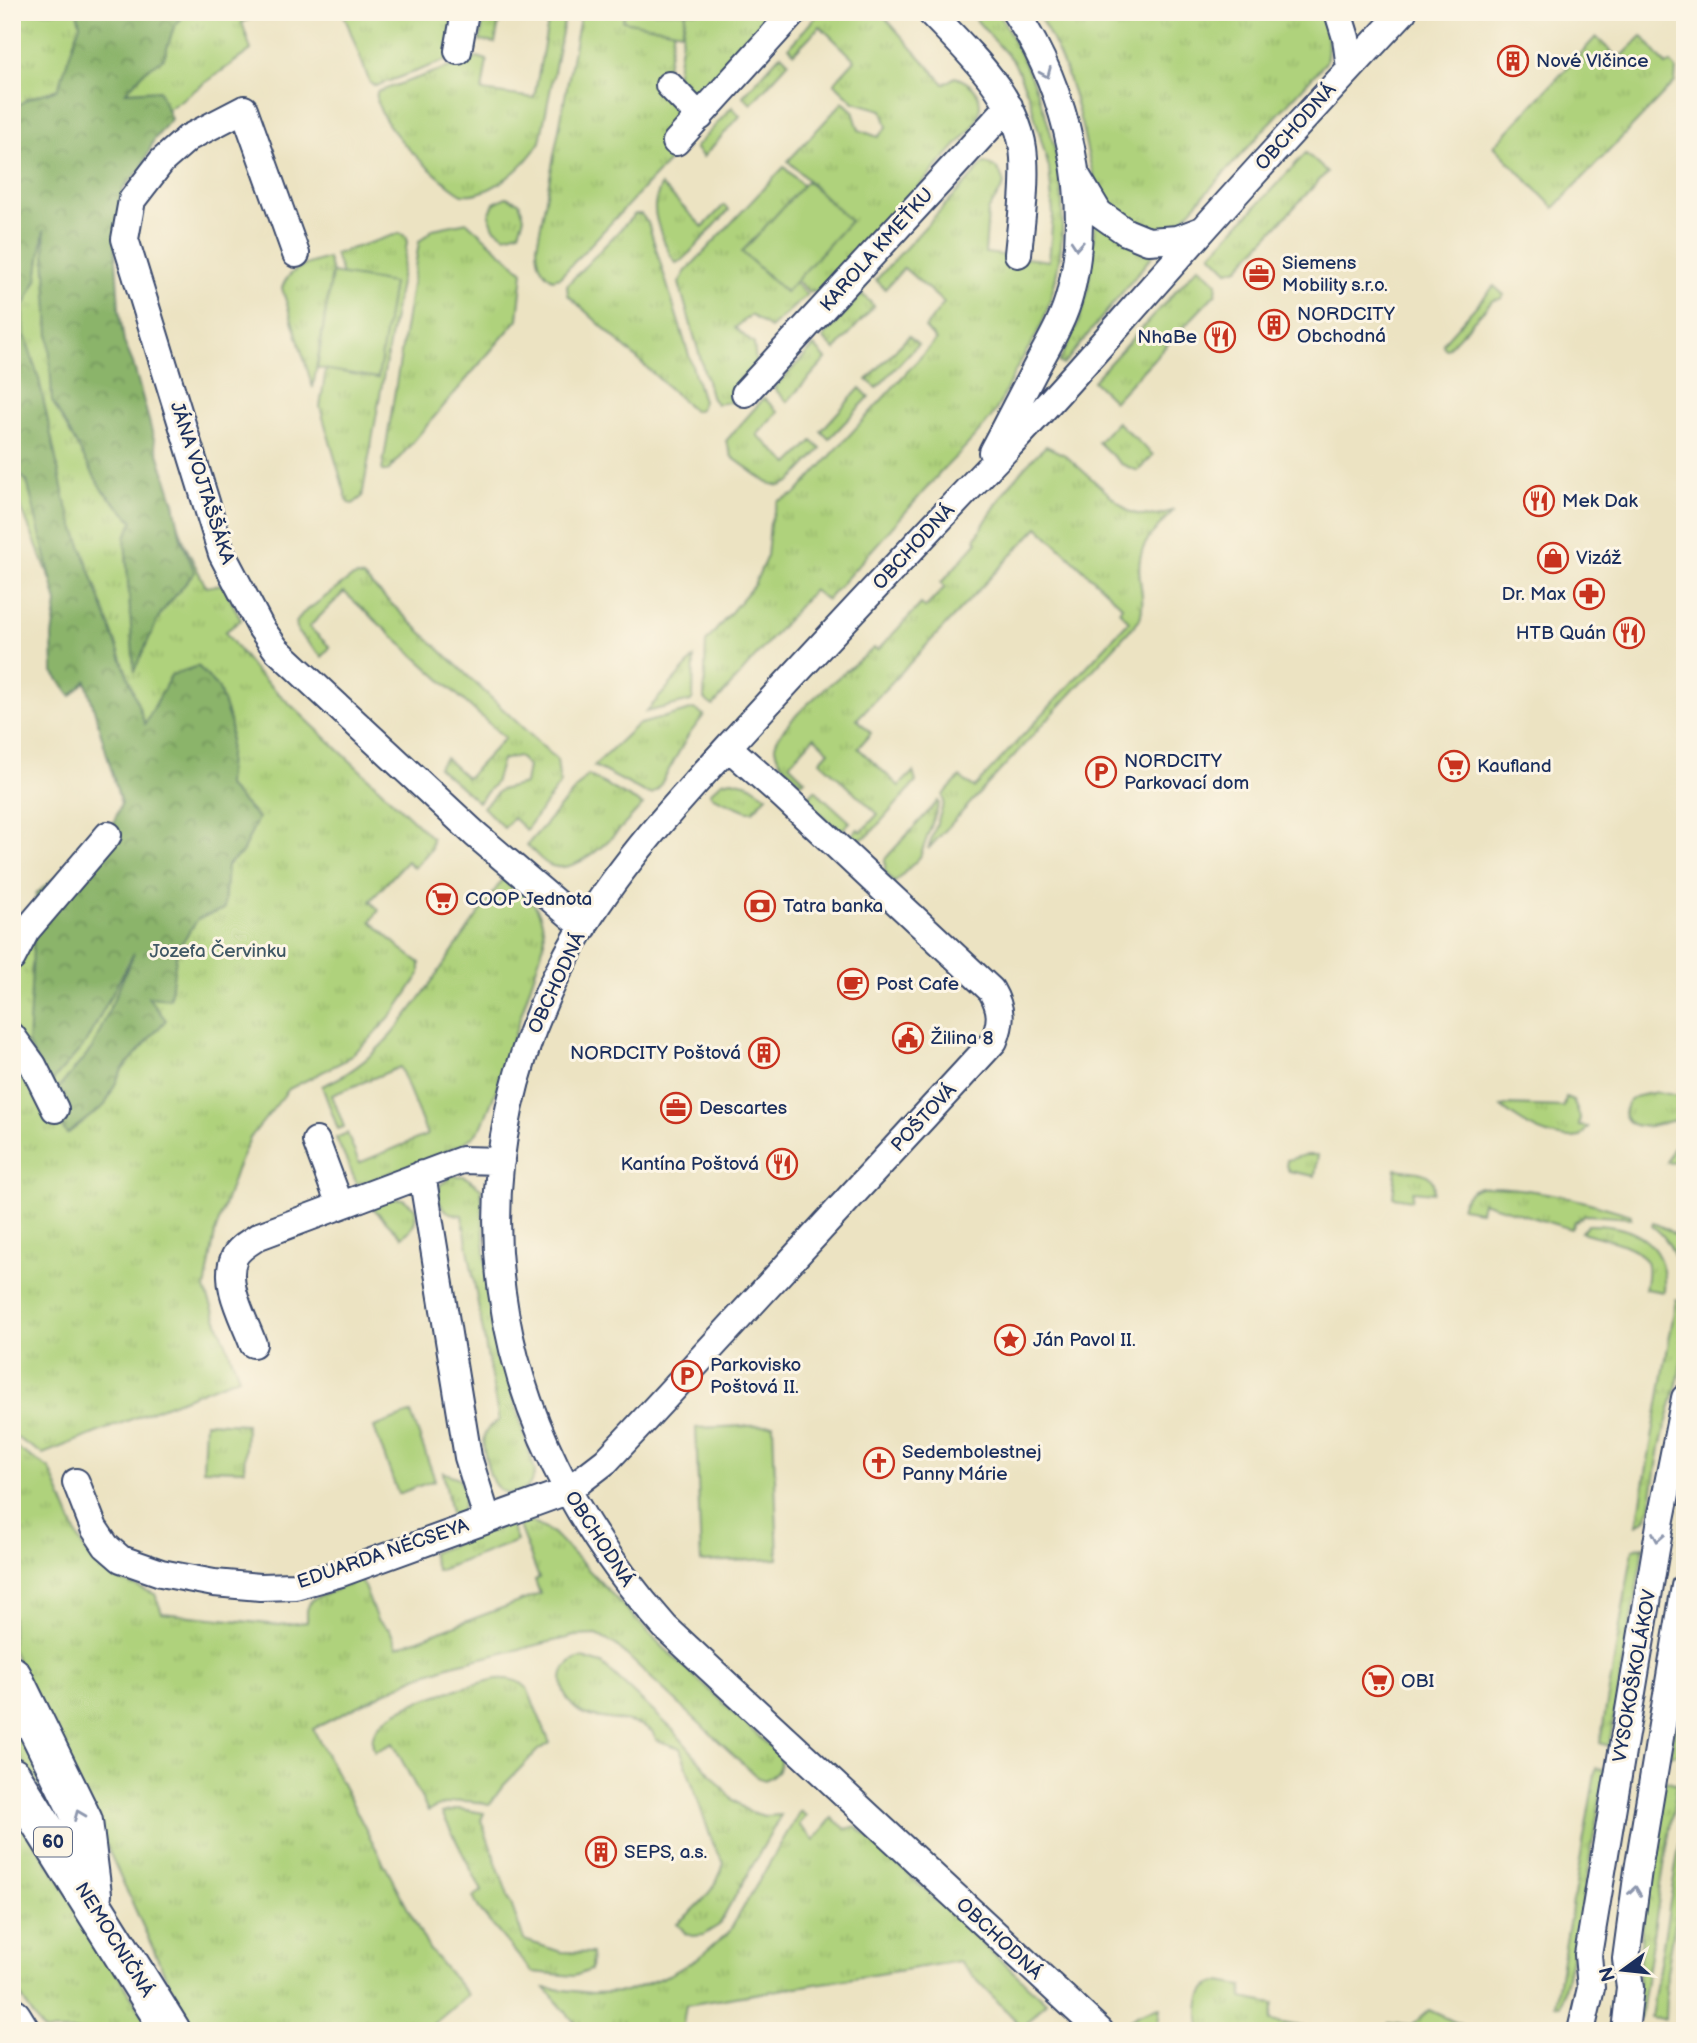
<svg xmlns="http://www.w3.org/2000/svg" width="1697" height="2043" viewBox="0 0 1697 2043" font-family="'Balsamiq Sans',sans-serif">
  <defs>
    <pattern id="grass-tufts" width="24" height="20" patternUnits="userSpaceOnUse" patternTransform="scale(1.75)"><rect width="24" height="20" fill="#afd27b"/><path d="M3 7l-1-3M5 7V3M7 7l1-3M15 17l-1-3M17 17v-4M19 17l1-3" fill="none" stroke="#96b56d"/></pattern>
    <pattern id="forest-crowns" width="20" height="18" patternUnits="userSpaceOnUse" patternTransform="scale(1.75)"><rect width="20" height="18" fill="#8bb46b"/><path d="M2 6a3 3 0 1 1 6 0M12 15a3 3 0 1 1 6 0" fill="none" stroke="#71935b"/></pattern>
  </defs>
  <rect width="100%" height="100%" fill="#fcf5e5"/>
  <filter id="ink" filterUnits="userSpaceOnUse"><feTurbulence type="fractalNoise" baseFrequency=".0143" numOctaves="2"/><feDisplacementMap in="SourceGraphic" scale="14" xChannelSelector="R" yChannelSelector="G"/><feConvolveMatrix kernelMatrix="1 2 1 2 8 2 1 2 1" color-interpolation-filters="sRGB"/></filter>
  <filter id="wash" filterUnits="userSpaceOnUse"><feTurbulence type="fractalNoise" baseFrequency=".00686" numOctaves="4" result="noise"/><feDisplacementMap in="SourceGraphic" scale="28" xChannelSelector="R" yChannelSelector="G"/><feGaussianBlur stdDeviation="1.57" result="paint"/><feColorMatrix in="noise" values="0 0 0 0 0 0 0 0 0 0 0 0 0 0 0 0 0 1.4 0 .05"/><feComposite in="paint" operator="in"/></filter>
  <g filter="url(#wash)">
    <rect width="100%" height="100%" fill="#ece3c2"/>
    <path fill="url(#grass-tufts)" stroke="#65806c" stroke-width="2" d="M12,12h255l-25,10 9,28 -84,60 -28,32 -23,41 -8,91 16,68 31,109 30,94 21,42 17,-3 18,36 -16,12 32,41 175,165 -1,11 -17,19 -7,-7 -37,40 9,9 -8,11 29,27 20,15v11l-24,36 -27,30 -25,21 -55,28 -39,49 -14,32 -21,63 -10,56 34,88 -196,77 -31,-19v-461l24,-41 95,-124 -29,-106 -90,-217z
      M343,12h111l-7,48 -71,26 -6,-3z
      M485,12h16l-6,31 -15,-2z
      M550,12h16l-26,130c-14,23 -49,56 -78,52 -24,-15 -90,-72 -85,-102l101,-35 9,3 -5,31 52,7z
      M581,12h44l-1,9 50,9 -11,57 22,26 -25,32 11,14 -111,118 -7,2c-12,-6 -16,-19 -16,-33z
      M686,12h98l-69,78 -6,-6 -16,19 -18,-19z
      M820,12h60l64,72 11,-7c25,9 31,26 19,49l-154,170 -7,-6 -3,3 -14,-13 54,-59 -62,-60 55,-59 10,9 6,19 19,7 9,-10 -5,-17 -28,-8 -20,-19 21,-23 -35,-34 -26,27 -5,-6z
      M969,12h28l5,7c55,98 82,196 40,305 -6,15 -17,28 -24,42 -9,15 -14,33 -24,47 -15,22 -36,41 -54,60 -37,42 -75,85 -113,127l-14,-10 -100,116 -9,-7 2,-57 48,-57 13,-29 3,-33 8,-22 18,-7 140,-154 -11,-12 19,-25 -40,-35 -19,21 -9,-9 108,-117c14,3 17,8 20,22l-16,26 -3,42 64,8 4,-47 -4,-46 -20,-72 -15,-34z
      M1036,12h285c7,17 9,32 5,50l-150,164c-27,11 -65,-12 -77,-36 -9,-19 -12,-43 -17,-63 -10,-43 -22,-78 -46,-115z
      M1642,36l24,29 5,-2 5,6 -1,13 -121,126 -60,-62 102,-109 23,22z
      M781,54l8,8 -38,42 -8,-8z
      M732,107l8,9 -37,41 -8,-9z
      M1306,153l21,19 -89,96 -10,3 -17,-17z
      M784,167l19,19 -61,66 43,40 9,-10 13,13 -37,33 -19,-13 -16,13 19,16 2,20 -10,35 -29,5 -5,-5 -33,-116 6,-11z
      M661,185l42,42 21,-22 5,5 -46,50 -7,3c-9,-11 -22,-42 -21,-57 0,-7 4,-15 6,-21z
      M506,197l13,5 5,15 -5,15 -14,4 -11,-8 -5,-13 5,-12z
      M635,214h6l7,9 55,178 -3,8 -6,2 -126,-116 -1,-10z
      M1095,220l61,31 -93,114 -4,-3 19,-39 10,-32z
      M467,222l56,50 -5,47 -130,152h-6l37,-229 14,-13z
      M400,233l7,4v6l-45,254 -9,7 -5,-1 -28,-96 6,-38 49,8 18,-94 -51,-8 -7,-21z
      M328,258l4,15 -19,115 -31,-100c7,-21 26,-24 46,-30z
      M1199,266l18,17 -1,10 -102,108 -21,-20z
      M1494,286l10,9 -4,4 -7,1 -46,49 -3,-1 -1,-5z
      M862,294l12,12 -39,44 -12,-12z
      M909,336l9,8 -41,44 -10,-8z
      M814,346l12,13 -39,43 -13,-14z
      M860,388l9,9 -40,42 -8,-8z
      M764,398l14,14 -21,23 32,29 23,-23 9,8 -31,33 -10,4 -12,-3 -36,-26 -6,-16z
      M1117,422l36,33 -15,16 -17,-7 -23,-22z
      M1046,446l19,9 63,56c16,7 30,6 46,-1 -21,23 -39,35 -34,70 2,13 4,26 0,39l-212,230 16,-46 -1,-8 17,-18 14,11 155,-167 -10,-10 3,-5 -84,-79 -181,192 14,14 -13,15 41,38 14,-14 3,10 -47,53 -12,6 -9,-2 10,-10 3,3 17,-18 -58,-53 9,-10 -15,-14 -25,27 16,16 -4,3c-9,-10 -24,-20 -26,-35 -2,-22 80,-84 99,-100l4,2 43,-46 4,4 20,-21 -4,-4 36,-41 -2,-3c22,-37 39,-65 71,-93z
      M357,576l6,1 194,183 3,24 -34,46 -13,-12 -9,10 -21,-21 17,-17 25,-6 3,-18 -10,-10 -16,4 -7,23 -17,19 -40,-35 7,-9 22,20 38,-40 -161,-146 -35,35 21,20 -8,10 -24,-24 -2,-10 6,-9 49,-36z
      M694,658l-1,39 -2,4 -45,11z
      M694,709l10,6 -16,21 -30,53 -6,5 -6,-1 -52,-27 43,-41z
      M588,775l55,30c-20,20 -59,70 -91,61 -10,-3 -17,-14 -25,-21z
      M732,780l17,4 18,12 -14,15h-6l-34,-14 -3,-4 12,-11z
      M815,790l35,32 -10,10 -34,-32z
      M938,801l1,3 -19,53 -26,26 -9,-11v-13z
      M505,876c25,22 40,31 39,68l-45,139 -17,43 -7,9 -16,11 -92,36 -10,2 -21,-46 11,-5 12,30 68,-28 -27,-68 -68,28 12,32 -6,2 -16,-43c57,-23 91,-77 124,-125 20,-29 39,-57 59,-85z
      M1658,1092l27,5v17l-3,4c-19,4 -49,19 -58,-4 2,-20 19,-19 34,-22z
      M1566,1097l7,3 7,17 -1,9 9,1 -8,10c-28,5 -58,-13 -79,-30l4,-2 59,2z
      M1685,1139v23l-18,1 5,-15z
      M1305,1155h13l-3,21 -26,-5 -3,-5 1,-6z
      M1396,1169c17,3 42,0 37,24l-20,-2 -1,9 -19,-3z
      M452,1176h12l17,12 7,110 5,30 42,143c-3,21 -24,31 -40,14 -5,-7 -6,-14 -8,-21 -5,-19 -8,-34 12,-43l-37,-206c-18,0 -27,-12 -22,-30z
      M1480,1187c52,-1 102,13 151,28v3l-45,-3 -12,7 -3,7 -89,-27 -2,9 -19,-3c3,-12 8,-17 19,-21z
      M390,1198l13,1 12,9c3,12 -3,22 -13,29l-31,-31z
      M1653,1223c31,12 32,22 32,53 -13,-18 -11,-34 -33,-50z
      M1587,1225c45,-1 81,16 77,67l-19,-3c2,-9 4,-19 1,-28 -7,-16 -48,-24 -65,-29z
      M1676,1300l9,1v41l-7,38 -18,67 -10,61 -5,11 -8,6z
      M205,1422l41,2 -2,46 -41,-1z
      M12,1445l38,24 26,64 8,16 13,17 15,11 43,17 7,19 117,12 28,-3v-12l4,-10 50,-21 16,41 13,10 7,17 143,-53 -5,-14 4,-2 -22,-57h13l23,12 108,112 119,111c2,14 -4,17 -15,24l-8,-3 -141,-132 -19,-10 -22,1 -123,29 -36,12 -103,52 116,220 39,46 -43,36h-231l-29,-56 -86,-190 -67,-135z
      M443,1472l16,6 7,15 -5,21 -9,4z
      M510,1523l7,18 -80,30 -6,-18z
      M1644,1546l-35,200 -9,-3 33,-194z
      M582,1658l20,6 71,66 59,69 16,12 16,5 17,-1 -62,110 -16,10 -10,1 -7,-2 -9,-11c20,-14 41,-36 47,-60l-11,-19 -33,-96 -24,-8c-2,-23 -54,-18 -72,-26 -23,-10 -34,-50 -2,-56z
      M1685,1671l-1,76 -4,6 -10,2z
      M496,1679c12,-1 23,0 31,9l23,55 -12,7 -35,36 -14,19c-23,-7 -39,-5 -61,6l-35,-68 -18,9c-22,-43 95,-66 121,-73z
      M12,1706l74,160 -74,-123z
      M1596,1768l9,2 -27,159 -18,77 -5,-1z
      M1665,1780l12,4 -37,234 -5,-1 9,-111z
      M12,1805l141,226h-110l-31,-49z
      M459,1809l25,4 -3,7 43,120 37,12 31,1 -1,17 -17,6 -42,-4 -51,-60 -8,-15 9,-6 -40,-78z
      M800,1811l6,5 -7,9 15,15 18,-22 14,11 10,-3 190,176 -23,26 -64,-67 -273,44 -4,26h-100l-37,-43 47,5 34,-1 45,-18 27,-16 31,-26z
      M1685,1811v50l-18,111 -2,47 -14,-2z
      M1685,1937v94h-6v-55z
      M1220,1982l23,4 -1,12 32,6 -3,17 56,10h-126c-4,-18 -4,-48 19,-49z
      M1160,2007l-3,24h-30l-2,-3c3,-13 23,-18 35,-21z
      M1429,2010l45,21h-87l2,-8 22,3z"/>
    <path fill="url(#forest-crowns)" stroke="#537264" stroke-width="2" d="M77,12h110l-13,15 -10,31 -21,15 -17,19 33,-2 12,29 -17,21 -12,28 -19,21 -8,54 4,65 5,34 9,21 24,87 17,53 7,36 14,33 -34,41 -27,58 -9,-133 8,-17 -31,-31 -50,-89 -8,-171 -7,50 -14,28 2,27 14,44 26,122 80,223 26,-49 27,-9 21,23 12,36 -4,61 31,32 -16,35 -15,12 -3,44 -26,10 -21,31 -7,49 -22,-2 18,23 -44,50 -17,35 -38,29 -21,-31 47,-56 41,-94 -49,91 -36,41 -21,-41 8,-150 74,-63 11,-27 -35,-123 -15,15 -18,-24 -1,-36 5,-33 -30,-122 -15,-13v-358l15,-11 31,-10 22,-65z"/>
    <path fill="#afd27b" stroke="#65806c" stroke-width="2" d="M625,12h61l-4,20 -59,-11z
      M807,181l43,40 -64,71 -44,-40z
      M332,273l61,10 -15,95 -61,-10z
      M411,1413l24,67 -37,14 -24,-67z
      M773,1425l5,134 -77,3 -5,-134z"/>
  </g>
  <g filter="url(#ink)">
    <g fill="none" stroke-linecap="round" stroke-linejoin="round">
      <g stroke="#3a4a6d" stroke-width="30">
        <path id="minor" d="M930,12c38,40 91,87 94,146 2,32 -3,64 -6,96
          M1338,12l8,26 4,30
          M458,51l7,-39
          M669,85l31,32
          M676,142l118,-130
          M1078,178l21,35 27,19 22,9 30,-2 24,-9
          M296,254l-52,-145 -56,29 -26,23 -30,39 -7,39 97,315 39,74 15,21 199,185 109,93
          M745,393l264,-287
          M992,452c16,-30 31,-60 47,-90 12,-22 25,-44 31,-68 24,-92 -3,-204 -55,-282
          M12,958l14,-27 82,-96
          M12,1036l21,29 22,44
          M316,1141l24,64
          M422,1174l46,283 19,61
          M253,1344c-9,-25 -30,-60 -19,-86 4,-10 16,-16 25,-22l203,-76 39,1
          M76,1482l18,46 12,18 15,13 40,14 53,10 46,4 35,-1 46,-13 226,-82 39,-30 32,-34 356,-386c8,-20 8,-32 -3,-51l-212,-198 -51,-45
          M1100,2031l-435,-404c-181,-203 -227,-460 -82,-700 45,-73 106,-137 164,-201 81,-88 163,-176 246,-263 67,-69 129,-143 194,-215 71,-80 143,-158 216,-236
          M1581,2031l10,-43 -3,-33 73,-436 24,-121
          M1625,2031l5,-43 -4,-29 12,-89 47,-284"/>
      </g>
      <g stroke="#3a4a6d" stroke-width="42">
        <path id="primary" d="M12,1676l71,145 9,73
          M12,1777l159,254
          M12,2018l8,13"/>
      </g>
      <use href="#minor" stroke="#fff" stroke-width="26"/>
      <use href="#primary" stroke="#fff" stroke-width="38"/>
    </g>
    <defs><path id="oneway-chevron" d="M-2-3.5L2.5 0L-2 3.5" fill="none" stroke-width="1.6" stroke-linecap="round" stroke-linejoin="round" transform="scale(1.75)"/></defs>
    <g stroke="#8d97ae">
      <use href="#oneway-chevron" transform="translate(1046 73) rotate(67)"/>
      <use href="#oneway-chevron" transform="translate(1077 245) rotate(94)"/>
      <use href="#oneway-chevron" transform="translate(1658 1537) rotate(100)"/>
      <use href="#oneway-chevron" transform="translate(79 1815) rotate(-112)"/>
      <use href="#oneway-chevron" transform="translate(1635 1891) rotate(-82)"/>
    </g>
  </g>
  <defs>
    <g id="building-ring" transform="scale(1.575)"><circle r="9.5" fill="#fcf5e5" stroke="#c8321e" stroke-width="1.5"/><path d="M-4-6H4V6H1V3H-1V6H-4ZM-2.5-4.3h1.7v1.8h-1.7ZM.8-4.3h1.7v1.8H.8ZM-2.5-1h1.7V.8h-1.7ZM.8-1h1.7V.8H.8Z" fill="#c8321e"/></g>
    <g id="office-ring" transform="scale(1.575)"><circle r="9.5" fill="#fcf5e5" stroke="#c8321e" stroke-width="1.5"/><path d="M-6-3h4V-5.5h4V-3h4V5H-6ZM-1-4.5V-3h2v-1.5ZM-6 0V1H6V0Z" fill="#c8321e"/></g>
    <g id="restaurant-ring" transform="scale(1.575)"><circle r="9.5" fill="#fcf5e5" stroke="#c8321e" stroke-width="1.5"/><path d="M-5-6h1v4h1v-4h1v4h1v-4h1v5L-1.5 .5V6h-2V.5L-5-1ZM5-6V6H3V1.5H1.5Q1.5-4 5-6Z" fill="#c8321e"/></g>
    <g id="shop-ring" transform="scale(1.575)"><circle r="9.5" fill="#fcf5e5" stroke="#c8321e" stroke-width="1.5"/><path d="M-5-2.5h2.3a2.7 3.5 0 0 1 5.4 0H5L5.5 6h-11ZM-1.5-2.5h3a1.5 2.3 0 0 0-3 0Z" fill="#c8321e"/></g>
    <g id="pharmacy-ring" transform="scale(1.575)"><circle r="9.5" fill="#fcf5e5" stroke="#c8321e" stroke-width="1.5"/><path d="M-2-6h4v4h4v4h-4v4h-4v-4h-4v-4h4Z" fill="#c8321e"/></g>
    <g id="supermarket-ring" transform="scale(1.575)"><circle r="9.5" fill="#fcf5e5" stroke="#c8321e" stroke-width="1.5"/><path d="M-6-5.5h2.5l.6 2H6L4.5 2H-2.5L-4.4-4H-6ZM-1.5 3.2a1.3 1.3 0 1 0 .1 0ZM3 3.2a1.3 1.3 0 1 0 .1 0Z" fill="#c8321e"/></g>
    <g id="parking-ring" transform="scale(1.575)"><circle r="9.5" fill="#fcf5e5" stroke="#c8321e" stroke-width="1.5"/><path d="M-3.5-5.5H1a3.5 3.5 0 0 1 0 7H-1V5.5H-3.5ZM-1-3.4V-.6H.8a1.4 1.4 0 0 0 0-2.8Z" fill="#c8321e"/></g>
    <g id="bank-ring" transform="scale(1.575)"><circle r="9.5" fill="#fcf5e5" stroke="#c8321e" stroke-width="1.5"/><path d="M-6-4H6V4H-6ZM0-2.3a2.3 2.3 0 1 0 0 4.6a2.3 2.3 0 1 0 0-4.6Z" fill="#c8321e"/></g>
    <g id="cafe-ring" transform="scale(1.575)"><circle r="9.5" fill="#fcf5e5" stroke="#c8321e" stroke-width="1.5"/><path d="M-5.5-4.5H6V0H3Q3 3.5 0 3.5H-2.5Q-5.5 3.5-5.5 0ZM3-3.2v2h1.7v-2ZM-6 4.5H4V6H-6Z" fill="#c8321e"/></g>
    <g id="civic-ring" transform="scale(1.575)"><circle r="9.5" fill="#fcf5e5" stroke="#c8321e" stroke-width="1.5"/><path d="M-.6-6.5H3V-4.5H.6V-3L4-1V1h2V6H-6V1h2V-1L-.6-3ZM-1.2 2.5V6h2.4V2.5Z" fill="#c8321e"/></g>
    <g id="sight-ring" transform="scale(1.575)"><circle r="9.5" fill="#fcf5e5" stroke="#c8321e" stroke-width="1.5"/><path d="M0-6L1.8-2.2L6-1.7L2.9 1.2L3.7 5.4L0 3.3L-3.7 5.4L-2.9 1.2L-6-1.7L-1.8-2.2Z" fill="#c8321e"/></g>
    <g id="church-ring" transform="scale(1.575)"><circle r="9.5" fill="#fcf5e5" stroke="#c8321e" stroke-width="1.5"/><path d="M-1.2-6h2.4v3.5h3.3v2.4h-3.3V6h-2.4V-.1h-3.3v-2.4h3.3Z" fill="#c8321e"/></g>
  </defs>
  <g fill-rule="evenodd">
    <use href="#building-ring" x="1513" y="61"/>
    <use href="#office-ring" x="1259" y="274"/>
    <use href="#building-ring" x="1274" y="325"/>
    <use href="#restaurant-ring" x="1220" y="337"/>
    <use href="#restaurant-ring" x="1539" y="501"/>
    <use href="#shop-ring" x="1553" y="558"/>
    <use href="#pharmacy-ring" x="1589" y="594"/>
    <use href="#restaurant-ring" x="1629" y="633"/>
    <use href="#supermarket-ring" x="1454" y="766"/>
    <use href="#parking-ring" x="1101" y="772"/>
    <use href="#supermarket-ring" x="442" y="899"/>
    <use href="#bank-ring" x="760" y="906"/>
    <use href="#cafe-ring" x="853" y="984"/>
    <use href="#civic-ring" x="908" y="1038"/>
    <use href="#building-ring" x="764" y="1053"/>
    <use href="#office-ring" x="676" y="1108"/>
    <use href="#restaurant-ring" x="782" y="1164"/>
    <use href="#sight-ring" x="1010" y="1340"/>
    <use href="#parking-ring" x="687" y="1376"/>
    <use href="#church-ring" x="879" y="1463"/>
    <use href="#supermarket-ring" x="1378" y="1681"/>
    <use href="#building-ring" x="601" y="1852"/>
  </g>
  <g text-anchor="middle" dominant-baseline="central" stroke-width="6" stroke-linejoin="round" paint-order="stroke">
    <rect fill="#fcf5e5" stroke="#5e6a86" stroke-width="2" x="34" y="1827.5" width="38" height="29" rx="5"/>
    <g font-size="18" font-weight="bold" fill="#1b2f5e">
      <text x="53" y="1842">60</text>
    </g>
    <g font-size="19" fill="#1b2f5e" stroke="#fcf5e5" text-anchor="start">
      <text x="1536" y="61">Nové Vlčince</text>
      <text x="1282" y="263">Siemens<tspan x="1282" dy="22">Mobility s.r.o.</tspan></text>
      <text x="1297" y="314">NORDCITY<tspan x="1297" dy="22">Obchodná</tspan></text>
      <text x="1197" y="337" text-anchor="end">NhaBe</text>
      <text x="1562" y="501">Mek Dak</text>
      <text x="1576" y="558">Vizáž</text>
      <text x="1566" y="594" text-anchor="end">Dr. Max</text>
      <text x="1606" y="633" text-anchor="end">HTB Quán</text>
      <text x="1124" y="761">NORDCITY<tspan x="1124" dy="22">Parkovací dom</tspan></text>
      <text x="1477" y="766">Kaufland</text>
      <text x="465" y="899">COOP Jednota</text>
      <text x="783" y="906">Tatra banka</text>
      <text x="876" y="984">Post Cafe</text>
      <text x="931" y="1038">Žilina 8</text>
      <text x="741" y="1053" text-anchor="end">NORDCITY Poštová</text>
      <text x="699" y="1108">Descartes</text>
      <text x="759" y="1164" text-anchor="end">Kantína Poštová</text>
      <text x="1033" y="1340">Ján Pavol II.</text>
      <text x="710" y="1365">Parkovisko<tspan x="710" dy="22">Poštová II.</tspan></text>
      <text x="902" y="1452">Sedembolestnej<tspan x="902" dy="22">Panny Márie</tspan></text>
      <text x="1401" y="1681">OBI</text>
      <text x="624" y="1852">SEPS, a.s.</text>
    </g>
    <g font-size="19" fill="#1b2f5e" stroke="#fcf5e5">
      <text transform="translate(1296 127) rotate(-48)">OBCHODNÁ</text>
      <text transform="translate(877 250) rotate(-48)">KAROLA KMEŤKU</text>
      <text transform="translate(202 483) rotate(72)">JÁNA VOJTAŠŠÁKA</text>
      <text transform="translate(914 547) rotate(-47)">OBCHODNÁ</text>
      <text transform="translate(557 983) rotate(-65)">OBCHODNÁ</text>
      <text transform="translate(924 1118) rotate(-47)">POŠTOVÁ</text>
      <text transform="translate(599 1539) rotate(57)">OBCHODNÁ</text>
      <text transform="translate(383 1554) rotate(-19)">EDUARDA NÉCSEYA</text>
      <text transform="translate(1635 1676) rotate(-80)">VYSOKOŠKOLÁKOV</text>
      <text transform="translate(999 1939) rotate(43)">OBCHODNÁ</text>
      <text transform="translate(114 1940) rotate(58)">NEMOCNIČNÁ</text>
    </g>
    <g font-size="19" fill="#405865" stroke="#fcf5e5">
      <text x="218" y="951">Jozefa Červinku</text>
    </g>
  </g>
  <rect width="1697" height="2043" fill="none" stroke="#fcf5e5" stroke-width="42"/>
  <g transform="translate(1623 1970) rotate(255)" stroke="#fcf5e5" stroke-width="5" paint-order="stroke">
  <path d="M0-5L12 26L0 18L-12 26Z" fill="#1b2f5e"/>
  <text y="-10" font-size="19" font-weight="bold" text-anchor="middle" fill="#1b2f5e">N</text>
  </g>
</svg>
